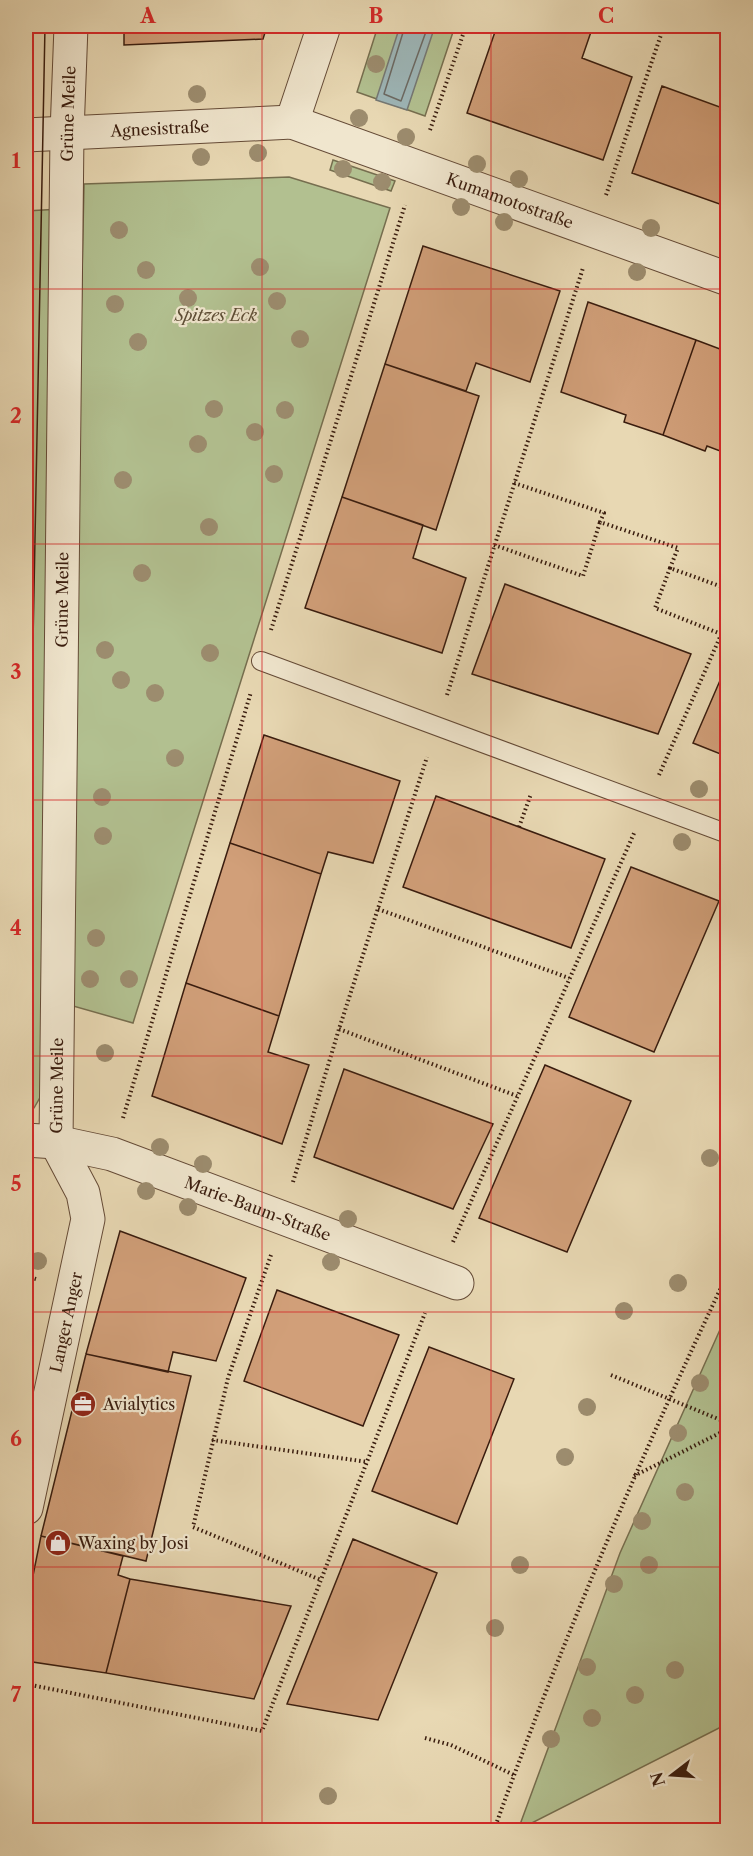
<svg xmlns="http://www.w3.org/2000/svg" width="753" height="1856" viewBox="0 0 753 1856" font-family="'Libre Caslon Text',serif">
  <rect width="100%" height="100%" fill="#e8d8b3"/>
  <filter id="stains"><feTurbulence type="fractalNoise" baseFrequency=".00333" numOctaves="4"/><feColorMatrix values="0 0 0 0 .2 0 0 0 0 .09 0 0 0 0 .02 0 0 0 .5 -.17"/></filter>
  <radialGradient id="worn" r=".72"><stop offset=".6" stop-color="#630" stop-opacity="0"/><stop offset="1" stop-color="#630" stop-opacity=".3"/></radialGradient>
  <path fill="#b2c090" stroke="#766e4f" stroke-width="1.5" d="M378,26h77l-30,90 -68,-24z
    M333,160l62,21 -4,10 -61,-21z
    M289,177l101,31 -257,815 -67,-19 18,-820z
    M60,209l-18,885 -8,14 -8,3v-900z
    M727,1314v410l-209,106 102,-277z"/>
  <path fill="#9db6b8" stroke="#757874" stroke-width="1.5" d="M400,26h35l-28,84 -31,-10z"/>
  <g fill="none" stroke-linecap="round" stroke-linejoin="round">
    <path stroke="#6b6963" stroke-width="1.5" d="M405,26l-21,68 17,7 27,-75"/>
  </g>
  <path fill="#d19f79" stroke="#391c0e" stroke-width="1.5" d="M124,26h143l-4,13 -139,6z
    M497,26h96l-11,32 50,19 -29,83 -136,-47z
    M662,86l66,24v97l-96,-34z
    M423,246l137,45 -30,91 -54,-19 -10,28 -81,-27z
    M588,302l108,38 -33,95 -39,-13 2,-7 -65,-23z
    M696,340l32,12v102l-21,-8 -2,5 -42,-16z
    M385,364l94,32 -43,134 -94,-33z
    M342,497l81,28 -10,33 53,20 -24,75 -137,-45z
    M505,584l186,70 -33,80 -186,-60z
    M728,662v95l-35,-14z
    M264,735l136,46 -27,82 -45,-11 -7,22 -91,-31z
    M436,796l169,63 -34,89 -168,-61z
    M230,843l91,31 -42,142 -93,-33z
    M631,867l88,34 -65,151 -85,-35z
    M186,983l93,33 -11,36 41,13 -27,79 -130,-48z
    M545,1065l86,36 -64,151 -88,-34z
    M344,1069l149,55 -40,85 -139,-52z
    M120,1231l126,47 -30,83 -43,-9 -5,20 -82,-18z
    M277,1290l122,45 -36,91 -119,-45z
    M429,1347l85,32 -57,145 -85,-33z
    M86,1354l105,22 -45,185 -105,-25z
    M41,1536l82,20 -5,19 12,4 -24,94 -80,-12v-51z
    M353,1539l84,34 -59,147 -91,-16z
    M130,1579l161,27 -37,93 -148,-26z"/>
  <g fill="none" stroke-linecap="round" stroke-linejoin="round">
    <g stroke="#654b37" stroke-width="20">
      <path id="service" d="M261,661l467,173"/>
    </g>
    <g stroke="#654b37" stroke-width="35">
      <g id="minor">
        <path d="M292,122l32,-96"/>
        <path id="s1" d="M26,135l266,-13 436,157"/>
        <path id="s2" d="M26,1140l30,2 56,12 345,129"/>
        <path id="s3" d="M26,1508l62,-289 -5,-26 -27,-51 11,-1009 4,-107"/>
      </g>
    </g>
    <path stroke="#391c0e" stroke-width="4" stroke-dasharray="1.5 3" stroke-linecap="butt" d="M430,130l36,-104
      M606,195l58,-169
      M514,483l90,30 -4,9 78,26 -8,20 58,21
      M494,545l89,31 17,-54
      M670,568l-15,40 66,26
      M271,630l134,-425
      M447,695l136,-427
      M659,775l69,-156
      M519,827l12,-33
      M378,909l191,69
      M339,1029l178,67
      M123,1118l128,-426
      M293,1182l46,-153 88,-272
      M453,1242l182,-411
      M271,1255l-43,123 -35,149 128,53
      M26,1276l10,3
      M611,1375l117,48
      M212,1440l156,22
      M634,1476l94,-47
      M26,1684l236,47 163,-418
      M425,1738l26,7 63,30
      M494,1830c68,-189 147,-375 234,-557"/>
    <use href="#service" stroke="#f0e6ce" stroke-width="18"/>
    <use href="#minor" stroke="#f0e6ce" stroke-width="33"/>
    <path stroke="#391c0e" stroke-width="1.5" d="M26,36v-10
      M26,1000l19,-974"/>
  </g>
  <g fill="#9c8c6e">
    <circle cx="376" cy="64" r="9"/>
    <circle cx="197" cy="94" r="9"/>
    <circle cx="359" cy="118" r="9"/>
    <circle cx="406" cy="137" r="9"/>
    <circle cx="258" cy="153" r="9"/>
    <circle cx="201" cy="157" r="9"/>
    <circle cx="477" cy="164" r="9"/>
    <circle cx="343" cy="169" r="9"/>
    <circle cx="519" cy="179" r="9"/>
    <circle cx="382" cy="182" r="9"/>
    <circle cx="461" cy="207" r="9"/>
    <circle cx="504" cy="222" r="9"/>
    <circle cx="651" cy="228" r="9"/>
    <circle cx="119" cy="230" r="9"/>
    <circle cx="260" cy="267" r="9"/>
    <circle cx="146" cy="270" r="9"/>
    <circle cx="637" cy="272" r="9"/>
    <circle cx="188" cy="298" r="9"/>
    <circle cx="277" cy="301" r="9"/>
    <circle cx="115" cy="304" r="9"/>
    <circle cx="300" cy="339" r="9"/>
    <circle cx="138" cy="342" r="9"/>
    <circle cx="214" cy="409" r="9"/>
    <circle cx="285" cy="410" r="9"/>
    <circle cx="255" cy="432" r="9"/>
    <circle cx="198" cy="444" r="9"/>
    <circle cx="274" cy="474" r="9"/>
    <circle cx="123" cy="480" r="9"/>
    <circle cx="209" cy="527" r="9"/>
    <circle cx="142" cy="573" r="9"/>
    <circle cx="105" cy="650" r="9"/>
    <circle cx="210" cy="653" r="9"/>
    <circle cx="121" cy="680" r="9"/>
    <circle cx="155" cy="693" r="9"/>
    <circle cx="175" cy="758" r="9"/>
    <circle cx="699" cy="789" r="9"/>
    <circle cx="102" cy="797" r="9"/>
    <circle cx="103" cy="836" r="9"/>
    <circle cx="682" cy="842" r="9"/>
    <circle cx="96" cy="938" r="9"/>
    <circle cx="90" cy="979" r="9"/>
    <circle cx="129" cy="979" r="9"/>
    <circle cx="105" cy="1053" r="9"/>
    <circle cx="160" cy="1147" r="9"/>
    <circle cx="710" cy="1158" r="9"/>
    <circle cx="203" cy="1164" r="9"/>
    <circle cx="146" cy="1191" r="9"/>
    <circle cx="188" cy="1207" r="9"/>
    <circle cx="348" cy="1219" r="9"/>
    <circle cx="38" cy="1261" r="9"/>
    <circle cx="331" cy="1262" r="9"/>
    <circle cx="678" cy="1283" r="9"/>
    <circle cx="624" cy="1311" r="9"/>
    <circle cx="700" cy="1383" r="9"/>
    <circle cx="587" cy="1407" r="9"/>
    <circle cx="678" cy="1433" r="9"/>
    <circle cx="565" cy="1457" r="9"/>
    <circle cx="685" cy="1492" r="9"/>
    <circle cx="642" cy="1521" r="9"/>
    <circle cx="520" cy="1565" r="9"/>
    <circle cx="649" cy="1565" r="9"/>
    <circle cx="614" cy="1584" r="9"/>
    <circle cx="495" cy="1628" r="9"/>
    <circle cx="587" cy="1667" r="9"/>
    <circle cx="675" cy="1670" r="9"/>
    <circle cx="635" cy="1695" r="9"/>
    <circle cx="592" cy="1718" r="9"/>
    <circle cx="551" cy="1739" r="9"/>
    <circle cx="328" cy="1796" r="9"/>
  </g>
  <path fill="none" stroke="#d62828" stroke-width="1.5" stroke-opacity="0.55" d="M262,26v1804M491,26v1804M26,289h702M26,544h702M26,800h702M26,1056h702M26,1312h702M26,1567h702"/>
  <defs>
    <g id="office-disc" transform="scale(1.35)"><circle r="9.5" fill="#8f2418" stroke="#f0e6ce"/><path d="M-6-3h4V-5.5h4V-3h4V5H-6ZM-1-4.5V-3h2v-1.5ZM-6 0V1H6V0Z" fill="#fff"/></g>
    <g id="shop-disc" transform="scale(1.35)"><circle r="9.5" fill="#8f2418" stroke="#f0e6ce"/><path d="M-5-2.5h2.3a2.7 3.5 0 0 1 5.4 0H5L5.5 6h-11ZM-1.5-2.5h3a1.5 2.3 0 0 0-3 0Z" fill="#fff"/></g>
  </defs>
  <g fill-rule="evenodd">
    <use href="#office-disc" x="83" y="1404"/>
    <use href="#shop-disc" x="58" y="1543"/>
  </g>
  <g text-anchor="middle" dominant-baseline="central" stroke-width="4.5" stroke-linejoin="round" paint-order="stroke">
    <g font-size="16" fill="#391c0e" stroke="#f0e6ce">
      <text stroke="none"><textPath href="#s3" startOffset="1408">Grüne Meile</textPath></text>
      <text stroke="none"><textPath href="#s1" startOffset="134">Agnesistraße</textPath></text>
      <text stroke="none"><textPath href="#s1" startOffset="498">Kumamotostraße</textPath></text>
      <text stroke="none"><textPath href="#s3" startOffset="922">Grüne Meile</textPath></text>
      <text stroke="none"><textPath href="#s3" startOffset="436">Grüne Meile</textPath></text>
      <text stroke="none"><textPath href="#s2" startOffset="243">Marie-Baum-Straße</textPath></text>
      <text stroke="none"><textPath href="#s3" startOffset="190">Langer Anger</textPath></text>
    </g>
    <g font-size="16" font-style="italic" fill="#5d4d35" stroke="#f0e6ce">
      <text x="216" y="315">Spitzes Eck</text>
    </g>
    <g font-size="16" fill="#391c0e" stroke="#f0e6ce" text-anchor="start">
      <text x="103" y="1404">Avialytics</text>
      <text x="78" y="1543">Waxing by Josi</text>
    </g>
  </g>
  <rect width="753" height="1856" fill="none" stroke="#e8d8b3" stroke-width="66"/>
  <g transform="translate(672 1775) rotate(253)" stroke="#f0e6ce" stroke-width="4.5" paint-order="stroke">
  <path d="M0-4.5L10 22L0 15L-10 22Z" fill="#391c0e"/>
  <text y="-9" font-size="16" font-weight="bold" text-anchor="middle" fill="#391c0e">N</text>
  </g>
  <rect x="33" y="33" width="687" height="1790" fill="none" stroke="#d62828" stroke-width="2"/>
  <g font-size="20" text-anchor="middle" font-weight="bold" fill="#d62828">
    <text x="148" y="23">A</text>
    <text x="376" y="23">B</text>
    <text x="606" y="23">C</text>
    <text x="16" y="168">1</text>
    <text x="16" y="423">2</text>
    <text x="16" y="679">3</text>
    <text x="16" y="935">4</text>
    <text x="16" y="1191">5</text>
    <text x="16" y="1446">6</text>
    <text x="16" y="1702">7</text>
  </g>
  <rect width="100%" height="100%" filter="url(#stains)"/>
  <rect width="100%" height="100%" fill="url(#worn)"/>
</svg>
